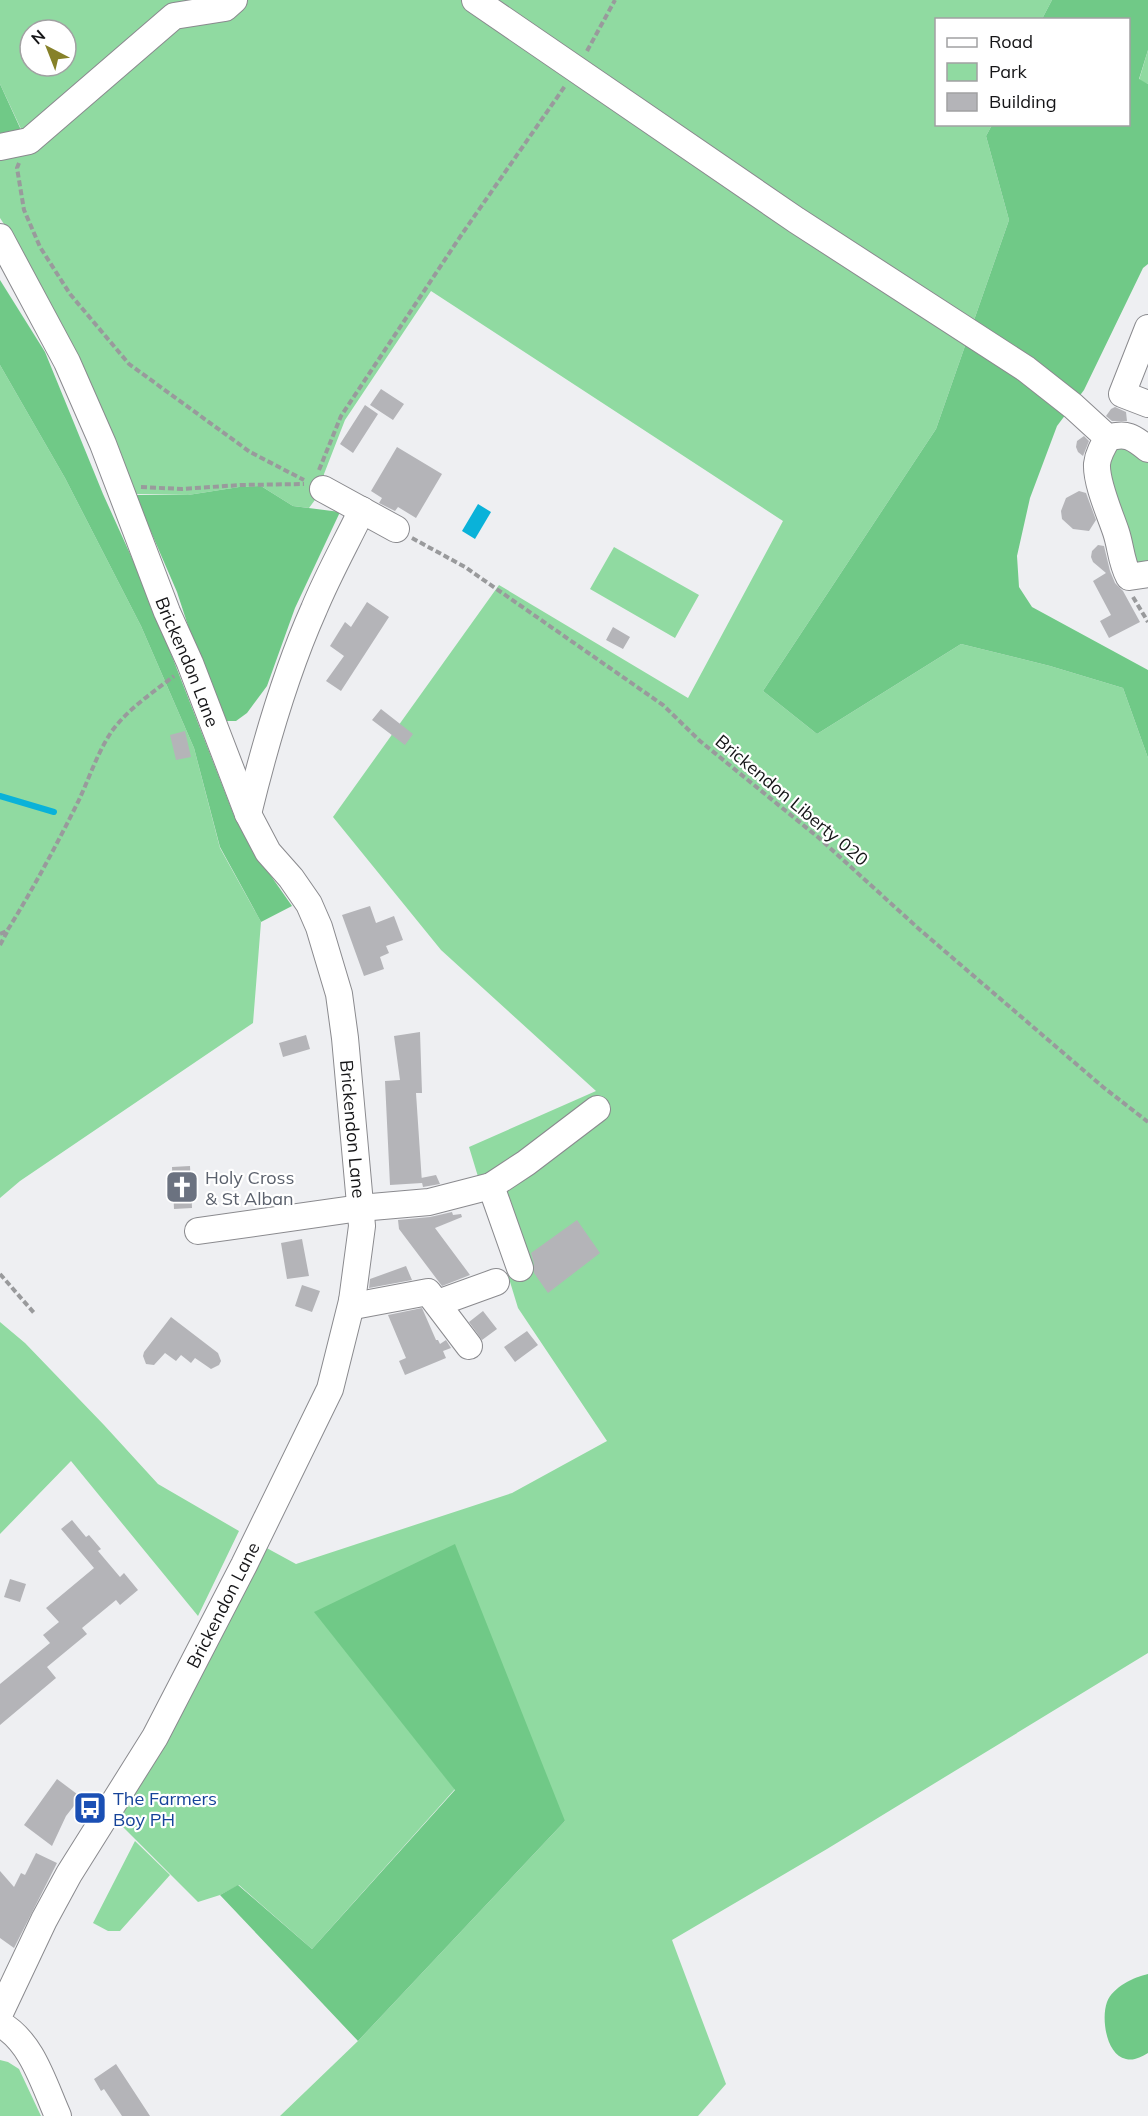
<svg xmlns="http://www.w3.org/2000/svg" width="1148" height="2116" viewBox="0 0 1148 2116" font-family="Mulish,sans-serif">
  <rect width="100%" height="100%" fill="#eeeff2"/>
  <path fill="#90daa1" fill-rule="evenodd" d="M0,0h1052l-10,19 -106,1v104l56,1 -6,11 23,84 -73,209 -173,262 54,43 144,-90 89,22 73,22 25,70v895l-321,196 -155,91 54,144 -28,32h-418l78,-75 207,-220 -250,-209 140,177 -143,160 -73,-64 -19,10 -22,7 -84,-84 149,-272 33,18 216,-71 95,-52 -89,-133 -49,-161 127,-56 -155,-141 -108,-133 166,-232 189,113 95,-177 -352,-230 -86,129 -21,54 -1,15 -14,19 -16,-2 -32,-20 -22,1 -51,8 -53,-1 -116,-247 -19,-29v-83l21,-6 -21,-45zM30,30h36v36h-36z
    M1148,50v34l-9,-4z
    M0,365l65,113 76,148 53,122 26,100 41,74 -8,101 -233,158 -20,17z
    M1115,444l33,13v114l-11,-1 -33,-114z
    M614,547l85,48 -24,43 -85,-49z
    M0,1322l25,21 79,82 54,59 81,47 -41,85 -127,-155 -71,73z
    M135,1841l35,34 -50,56h-12l-15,-8z
    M0,2060l8,2 11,7 22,47h-41z"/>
  <path fill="#70c987" d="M1052,0h96v50l-9,29 9,5v180l-5,4 -59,122 -27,36 -27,72 -13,58 2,31 13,20 116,63v88l-25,-70 -73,-22 -89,-22 -144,90 -54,-43 173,-262 73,-209 -23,-84 6,-11 136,-1v-104l-86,-1z
    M0,84l21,46 -21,5z
    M0,280l45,72 58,142 42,93 90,231 22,38 35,50 -31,16 -41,-75 -26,-99 -53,-122 -76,-148 -65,-113z
    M261,486l32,20 47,6 -45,96 -28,78 -20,27 -11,8h-9l-11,-10 -39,-119 -42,-97h53l51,-8z
    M455,1544l110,277 -207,220 -138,-146 18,-10 74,64 143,-159 -141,-178z
    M1148,1974v79c-7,4 -14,8 -22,6 -20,-4 -25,-41 -19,-57 6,-15 27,-25 41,-28z"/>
  <path fill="#0ab2d9" d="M478,504l13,8 -16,27 -13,-8z"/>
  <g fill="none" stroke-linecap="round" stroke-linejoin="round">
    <path stroke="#0ab2d9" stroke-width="6" d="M0,796l54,16"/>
  </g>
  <path fill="#b4b4b8" d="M381,389l23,15 -11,16 -23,-15z
    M365,405l13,9 -25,39 -13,-9z
    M1115,407l11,5 1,9h-15l-6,-5 5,-7z
    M1084,436l5,5 -6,15 -5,-4 -2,-5 1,-6z
    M397,447l45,27 -26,44 -18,-11 -3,4 -16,-8 3,-5 -11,-7z
    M1079,491l7,2 10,27 -7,11 -16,-2 -11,-10 -1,-8 5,-13z
    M1098,545l6,1 6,25 5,12 8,8 17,31 -31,16 -9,-17 11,-6 -18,-34 13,-8 -13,-11 -2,-5 1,-6z
    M367,602l22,15 -48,74 -15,-10 18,-25 -14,-10 15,-24 6,5z
    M613,627l17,10 -7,12 -17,-9z
    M381,709l32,25 -8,11 -33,-25z
    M185,731l6,26 -15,3 -6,-25z
    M370,906l6,17 18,-7 9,24 -17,6 3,7 -9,4 4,12 -20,7 -22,-61z
    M420,1032l2,61h-6l6,90 -32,2 -5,-104 15,-1 -6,-44z
    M306,1035l4,14 -27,8 -4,-14z
    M190,1166l2,42 -18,1 -2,-42z
    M436,1175l4,9 -17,3 -2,-9z
    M452,1212l1,3 8,-1 1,3 -27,11 35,47 -28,11 -43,-57 -1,-9 32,-3z
    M577,1220l23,33 -52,40 -14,-20v-9l-3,-11z
    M302,1239l7,37 -22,3 -6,-36z
    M406,1266l6,14 -43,8 1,-9z
    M302,1285l18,6 -8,21 -17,-6z
    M422,1308l14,32h2l2,4 6,-4 5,8 -8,3 3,7 -41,17 -6,-14 7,-3 -18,-43z
    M483,1311l14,18 -15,11 -13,-18z
    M171,1317l47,36 3,8 -2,4 -8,4 -16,-11 -4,5 -10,-8 -5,6 -11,-8 -11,12 -8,-1 -3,-8 1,-4z
    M527,1331l11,14 -23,17 -11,-15z
    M72,1520l14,17 3,-2 12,14 -3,2 22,26 4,-4 14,17 -18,15 -4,-5 -34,28 5,6 -40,33 9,11 -56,47v-41l50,-41 -7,-8 16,-13 -13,-14 48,-40 -33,-39z
    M10,1579l16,5 -6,18 -16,-5z
    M57,1779l24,18 -15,19 -14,30 -28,-21z
    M36,1853l21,10 -43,85 -14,-10v-67l14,16 7,-14 4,2z
    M116,2064l34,52h-28l-18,-27 -3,2 -7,-12z"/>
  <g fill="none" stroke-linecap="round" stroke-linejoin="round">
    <g stroke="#8a8a8e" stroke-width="28">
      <g id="minor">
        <path d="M475,0l321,220 230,149 47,37 35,32"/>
        <path d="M0,147l29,-6 145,-125 51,-8 9,-8"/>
        <path id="s1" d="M0,237l67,125 36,82 64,168 23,51 58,151 20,38 23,26 18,26 10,23 20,67 6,44 17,188 -10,75 -22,88 -86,176 -89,172 -86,137 -25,46 -44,93"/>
        <path d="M1148,328l-26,66 26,10"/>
        <path d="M1148,449c-15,-12 -22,-17 -40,-11 -5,8 -10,16 -11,26 -1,19 13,50 19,68 5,15 5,30 13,45l19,-3"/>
        <path d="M323,489l73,40"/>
        <path d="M248,814c17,-70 37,-140 66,-205 14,-34 32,-66 48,-99"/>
        <path d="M491,1186l29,82"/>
        <path d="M198,1231l162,-23 69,-6 62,-16 35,-23 71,-54"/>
        <path d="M352,1301l7,4 69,-13 41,54"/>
        <path d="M438,1303l58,-21"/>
        <path d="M0,2024c32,17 44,61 58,92"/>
      </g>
    </g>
    <path stroke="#999a9c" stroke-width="4" stroke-dasharray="6 3" stroke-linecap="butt" d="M587,51l28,-51
      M19,163l-2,5 7,42 16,37 30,47 59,70 121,88 54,28
      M319,470l22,-54 121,-182 103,-148
      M141,487l41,2 58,-4 64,-1
      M412,538l53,29 198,138 37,36 119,97 100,91 184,158 45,35
      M1133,597l15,25
      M0,934l7,-3c26,-42 49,-85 71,-129 11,-23 19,-49 34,-71 16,-22 40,-38 62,-55
      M0,945l7,-13
      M0,1274l35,40"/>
    <use href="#minor" stroke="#fff" stroke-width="26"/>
  </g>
  <defs>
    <g id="church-square" transform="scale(1.725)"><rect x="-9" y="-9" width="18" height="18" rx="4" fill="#6b7280" stroke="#fff"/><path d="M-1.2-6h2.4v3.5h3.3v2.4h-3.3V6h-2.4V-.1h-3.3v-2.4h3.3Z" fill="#fff"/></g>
    <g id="bus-square" transform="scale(1.725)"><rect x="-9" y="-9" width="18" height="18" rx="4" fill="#1a4fb4" stroke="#fff"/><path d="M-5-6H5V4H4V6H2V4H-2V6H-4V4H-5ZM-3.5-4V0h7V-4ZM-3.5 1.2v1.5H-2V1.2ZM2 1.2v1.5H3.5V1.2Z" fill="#fff"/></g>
  </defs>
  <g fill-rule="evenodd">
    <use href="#church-square" x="182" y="1187"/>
    <use href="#bus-square" x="90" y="1808"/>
  </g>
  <g text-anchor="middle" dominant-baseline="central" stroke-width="4.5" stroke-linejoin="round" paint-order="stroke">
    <g font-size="18" fill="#151517" stroke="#fff">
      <text stroke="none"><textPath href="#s1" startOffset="465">Brickendon Lane</textPath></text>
      <text transform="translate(792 800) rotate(40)">Brickendon Liberty 020</text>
      <text stroke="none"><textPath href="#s1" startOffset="969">Brickendon Lane</textPath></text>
      <text transform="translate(223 1605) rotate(-63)">Brickendon Lane</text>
    </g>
    <g font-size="18" fill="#5b616d" stroke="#fff" text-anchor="start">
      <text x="205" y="1177">Holy Cross<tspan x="205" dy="21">&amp; St Alban</tspan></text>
    </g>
    <g font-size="18" fill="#164399" stroke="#fff" text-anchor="start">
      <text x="113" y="1798">The Farmers<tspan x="113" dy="21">Boy PH</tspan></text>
    </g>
  </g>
  <rect x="935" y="18" width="195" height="108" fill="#ffffff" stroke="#a1a1a2" stroke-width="1.5"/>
  <rect x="947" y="38" width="30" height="9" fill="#ffffff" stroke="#a1a1a2" stroke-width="1.5"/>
  <text x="989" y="48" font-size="18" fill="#151517">Road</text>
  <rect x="947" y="63" width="30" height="18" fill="#90daa1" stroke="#a1a1a2" stroke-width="1.5"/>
  <text x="989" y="78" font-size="18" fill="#151517">Park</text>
  <rect x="947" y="93" width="30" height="18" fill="#b4b4b8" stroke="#a1a1a2" stroke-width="1.5"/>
  <text x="989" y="108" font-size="18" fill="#151517">Building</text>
  <g transform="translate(48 48) rotate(318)"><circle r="28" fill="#ffffff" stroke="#a1a1a2" stroke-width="1.5"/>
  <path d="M0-4.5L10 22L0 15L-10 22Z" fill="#868129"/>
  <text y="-9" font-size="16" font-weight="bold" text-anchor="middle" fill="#151517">N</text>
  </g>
</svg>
